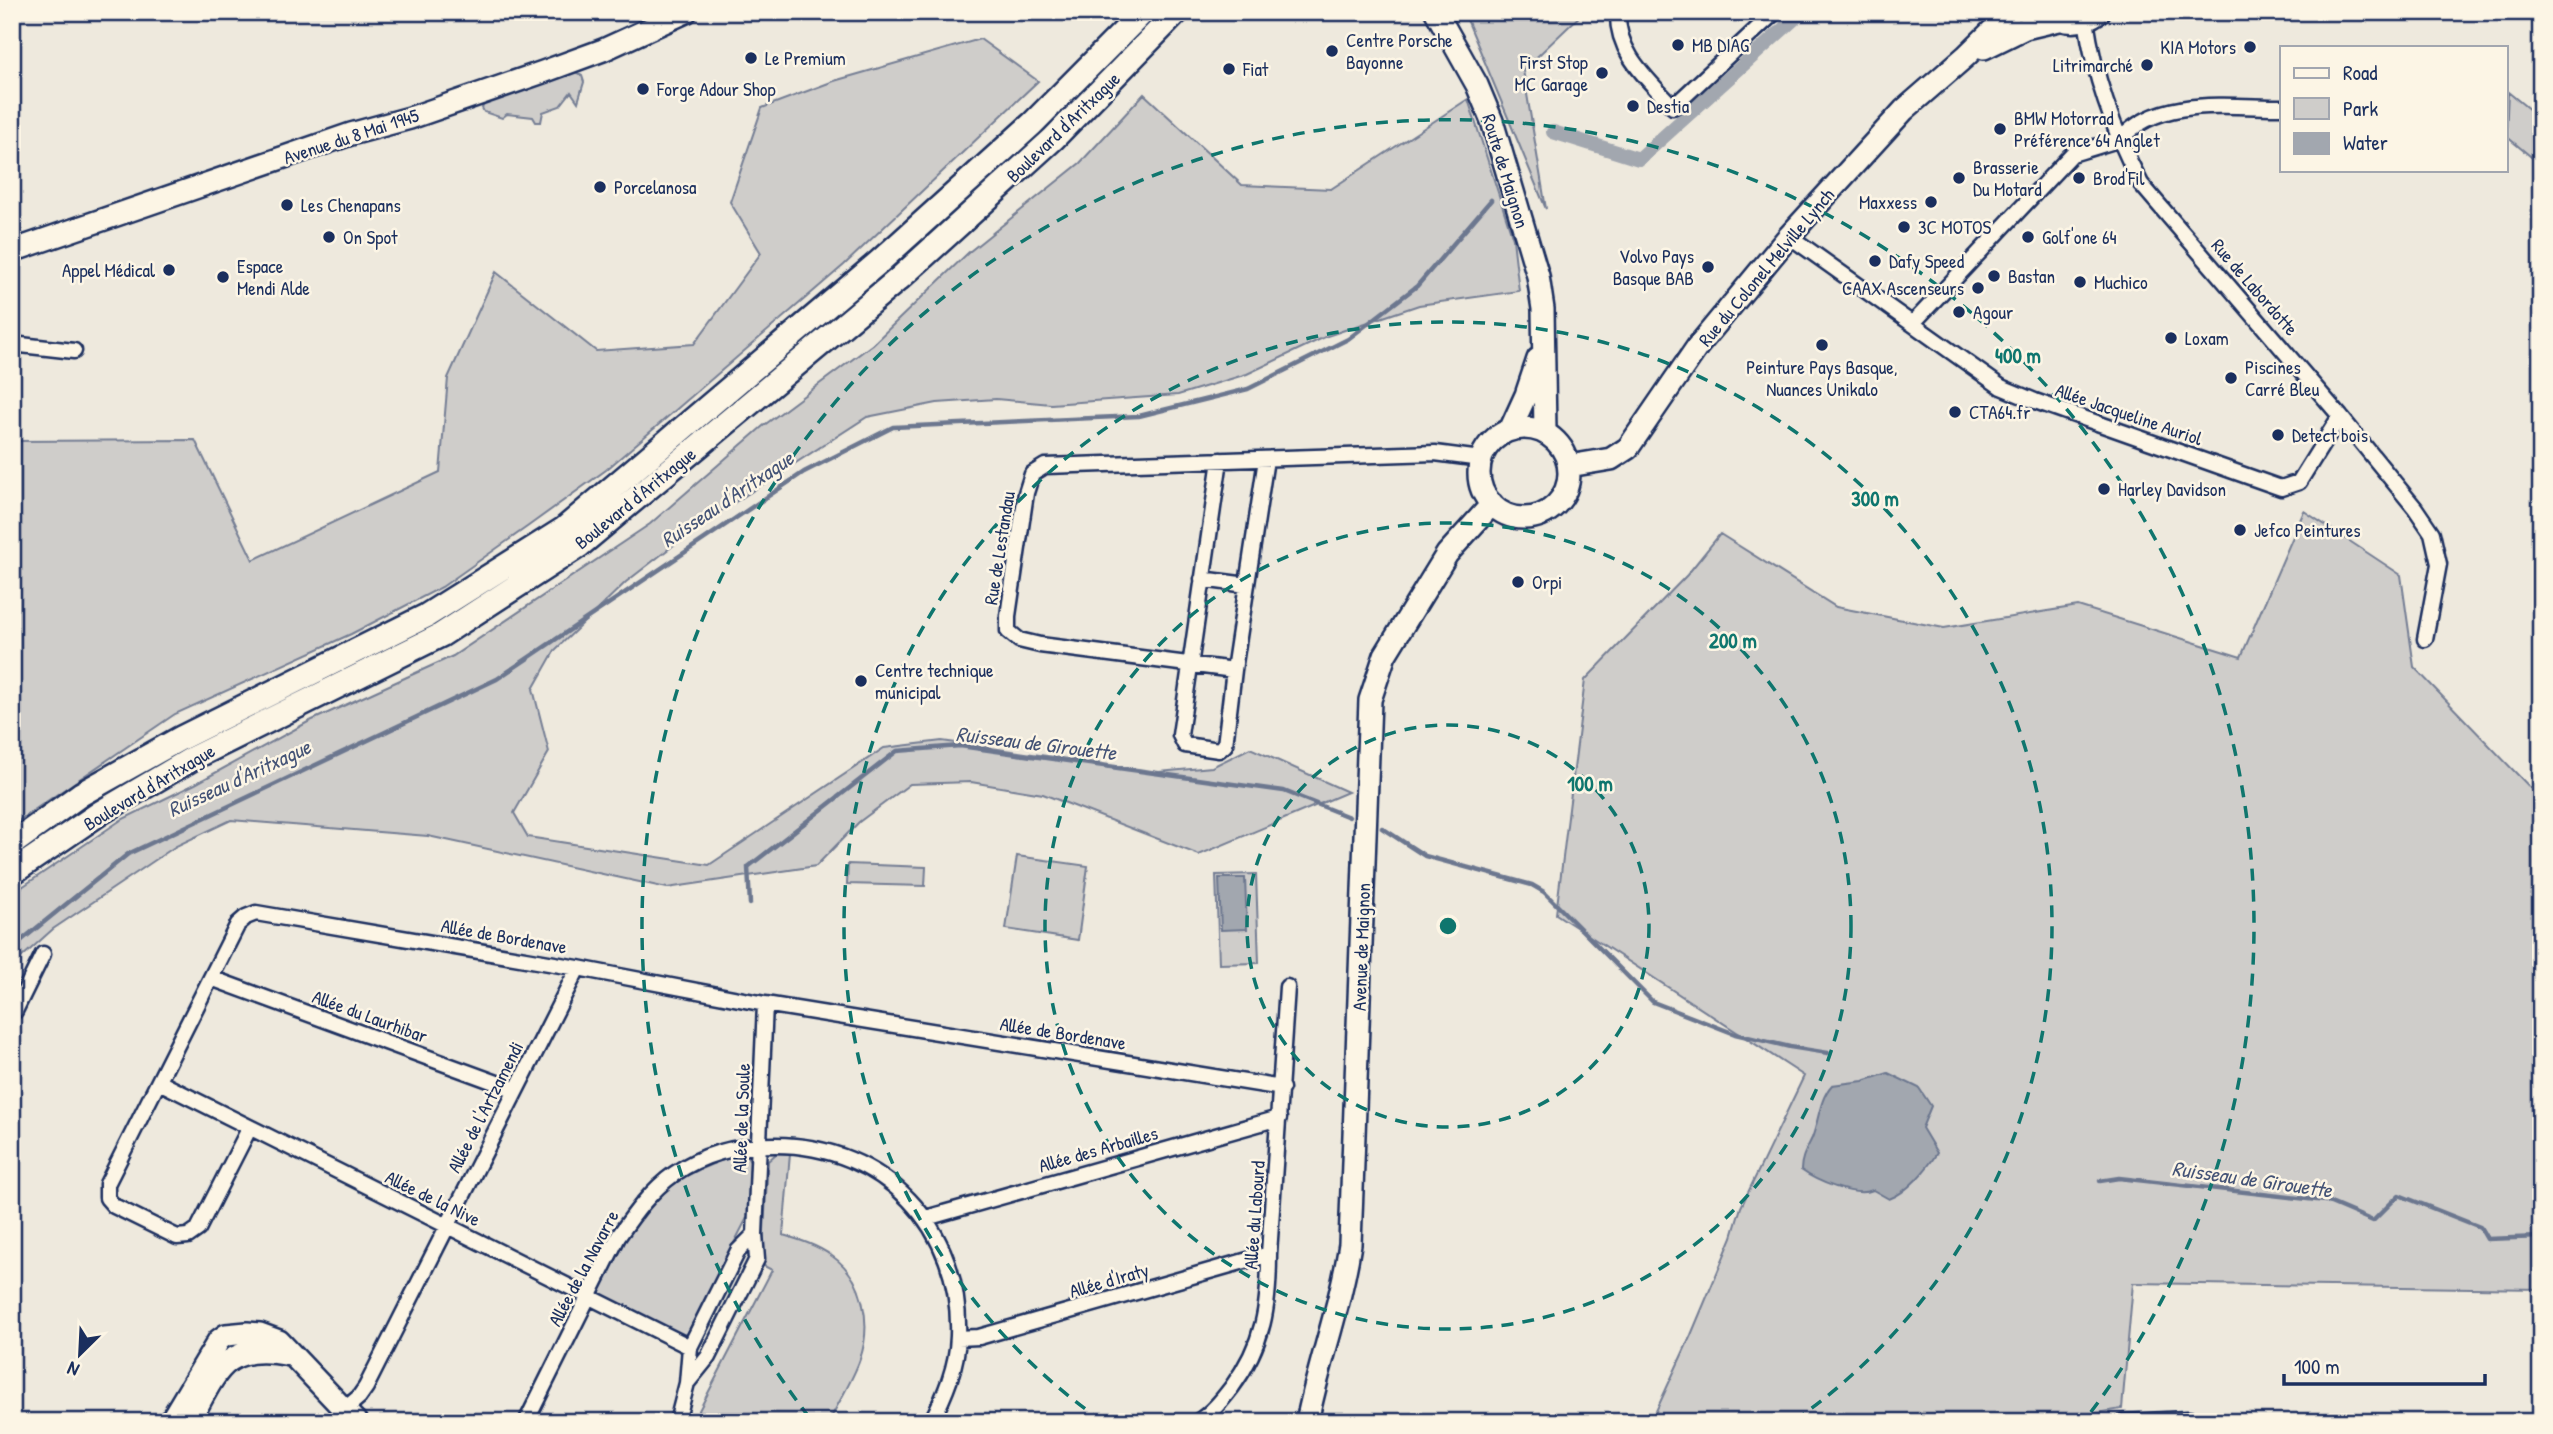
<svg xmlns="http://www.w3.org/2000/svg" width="2553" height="1434" viewBox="0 0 2553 1434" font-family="'Patrick Hand',sans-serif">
  <rect width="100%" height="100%" fill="#eee9dd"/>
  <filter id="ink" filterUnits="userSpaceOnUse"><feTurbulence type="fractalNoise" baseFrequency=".0143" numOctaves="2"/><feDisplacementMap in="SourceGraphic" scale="14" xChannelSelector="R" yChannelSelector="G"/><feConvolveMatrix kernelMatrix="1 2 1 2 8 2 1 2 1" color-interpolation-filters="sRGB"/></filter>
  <g filter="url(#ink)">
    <path fill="#cfcdca" stroke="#757e94" stroke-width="2" d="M1472,12h112l-61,58 23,139 -80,-192z
      M980,39l58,42 -194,184 -238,205 -79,57 -85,60 -91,47 -176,80 -163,111v-384l183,-1 58,120 187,-88 8,-94 48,-106 100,79 98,-7 67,-91 -31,-51 32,-94 72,-27z
      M574,71l8,5 2,6 -6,20 -7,-10 -11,14 -17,6 -2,10h-5l-3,-5 -26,-3 -5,4 -18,-6 -2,-4 3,-5z
      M2508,92l33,27v46l-35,-29z
      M1144,94l98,91 89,4 137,-90 45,140 6,52 -100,14 -92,31 -80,38 -69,21 -127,9 -55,-5 -59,4 -70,14 -166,107 -75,58 -71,68 -22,39 16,63 -35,61 14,24 181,28 175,-117 58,-7 217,31 53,-5 38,-19 98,44 -149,63 -156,-61 -72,-12 -61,2 -51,38 -43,44 -149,22 -239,-52 -197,-16 -55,26 -123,83 -41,37v-69l10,-10 99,-67 74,-36 113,-62 145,-66 197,-132 113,-98 110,-82 96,-92 111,-89z
      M2304,511l97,64 13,92 127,132v490l-408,-6 -11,126 -79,13h-392l40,-87 41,-98 9,-30 63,-131 -248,-162 29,-234 102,-105 33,-41 116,73 108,21 134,-22 163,51z
      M1017,856l71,10 -10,74 -72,-11z
      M848,864l78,3 -1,19 -78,-2z
      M1256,874l3,89 -40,1 -3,-89z
      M777,1153l13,1 -7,81c17,5 34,10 49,21 32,22 40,68 28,103 -7,21 -21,42 -31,63h-136l79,-152 -10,-5 6,-104z
      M741,1154h5l4,7 -2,55 -61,118 -6,2 -79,-39 -4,-8c36,-77 59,-109 143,-135z"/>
    <path fill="#a2a7af" stroke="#6c778f" stroke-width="2" d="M1219,878h26l2,51 -26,1z
      M1888,1073l31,15 12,18 -9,22 15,25c-10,16 -30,40 -48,46l-16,-9c-18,8 -57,-9 -72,-20 0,-13 6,-21 11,-32 7,-17 7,-39 20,-53l31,-4z"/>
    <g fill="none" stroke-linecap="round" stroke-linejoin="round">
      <path stroke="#6c778f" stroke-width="4.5" d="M1382,828l43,28 107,29 12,7 109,110 82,32 55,13 38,6
        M750,904l-2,-37 149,-116 63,-5 324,45 65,26
        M12,948l116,-94 369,-175 307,-207 89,-45 246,-11 109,-27 100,-50 69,-53 74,-86
        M2100,1181l19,-3 207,23 47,20 26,-26 81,32 7,12 54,-2"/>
      <path stroke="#a2a7af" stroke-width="14" d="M1553,132l86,27 163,-147"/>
      <g stroke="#1b2f5e" stroke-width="19">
        <path id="street" d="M1618,12c-2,41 30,67 55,95l102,-95
          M2086,20c8,56 29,114 55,164l199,232 75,92 17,25 7,31 -14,75
          M2121,139c38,-43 108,-32 161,-32
          M1789,236l212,151 34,14 246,87 18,-6 41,-66
          M1913,323l159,-169 49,-15
          M12,344l62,7
          M1220,460l-40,275 5,10 34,5 6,-5 9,-75 32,-211
          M1202,579l45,6
          M1234,670l-194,-25 -21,-5 -11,-9v-15l18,-123 6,-19 13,-8 390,-13 46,6
          M211,978l305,112
          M12,1012l3,-1 28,-57
          M159,1082l531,265
          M249,1129l-51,100 -10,7 -11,1 -63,-31 -7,-8v-14l131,-260 8,-7 10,-4 322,55 187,36 517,84
          M926,1218l353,-100
          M958,1338l21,-1 290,-83
          M687,1383l21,-26 49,-98 -2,-25 10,-230
          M345,1409l14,-12 7,-10 212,-419
          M526,1422l92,-185c16,-23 33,-47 56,-63 30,-21 67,-29 101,-29 109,0 187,82 183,191 -1,31 -13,59 -27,86
          M677,1422l10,-39 3,-36 48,-96 17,-17
          M1197,1422c14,-8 25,-22 35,-35 32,-44 37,-80 37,-133l18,-267
          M2124,1422l63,-3 22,3"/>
      </g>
      <g stroke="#1b2f5e" stroke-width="26">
        <path id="secondary" d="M1436,12l41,73 15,36 46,155 5,33 2,123
          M2049,14c18,11 33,10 50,-2
          M1984,48l41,-20 34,-8
          M12,251l339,-117 59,-16 133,-46 60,-22 83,-38
          M1479 473a45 45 0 1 1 90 0a45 45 0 1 1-90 0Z
          M1510,430l16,-35 12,-36
          M1569,466l42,-7 17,-11 70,-102 91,-110 115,-126 62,-54 45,-44
          M170,1422l49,-82 7,-5 21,-2 13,1 19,7 77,81
          M189,1422c28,-51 35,-81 101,-67
          M1307,1422c12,-60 34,-117 43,-178l20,-544 15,-45 62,-101 45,-50"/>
      </g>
      <g stroke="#1b2f5e" stroke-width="28">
        <path id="primary" d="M12,844l69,-50 100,-56 245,-122 138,-87 315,-267 153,-138 111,-112
          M12,873l88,-60 95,-56 246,-122 139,-90 321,-268 152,-138 124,-127"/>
      </g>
      <use href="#street" stroke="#fcf5e5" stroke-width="14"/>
      <use href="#secondary" stroke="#fcf5e5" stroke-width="21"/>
      <use href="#primary" stroke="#fcf5e5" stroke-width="23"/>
    </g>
  </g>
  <g fill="none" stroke="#0f766e" stroke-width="3.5" stroke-dasharray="12 9">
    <circle cx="1448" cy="926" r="201"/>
    <circle cx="1448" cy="926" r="403"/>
    <path d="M1102 1421A604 604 0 1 1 1794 1421"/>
    <path d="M809 1417A806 806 0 1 1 2087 1417"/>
  </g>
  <g fill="#1b2f5e" stroke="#fcf5e5" stroke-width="2.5">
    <circle cx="1678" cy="45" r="7"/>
    <circle cx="2250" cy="47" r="7"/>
    <circle cx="1332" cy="51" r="7"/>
    <circle cx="751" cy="58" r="7"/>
    <circle cx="2147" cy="65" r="7"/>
    <circle cx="1229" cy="69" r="7"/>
    <circle cx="1602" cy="73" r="7"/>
    <circle cx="643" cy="89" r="7"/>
    <circle cx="1633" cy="106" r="7"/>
    <circle cx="2000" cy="129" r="7"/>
    <circle cx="1959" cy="178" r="7"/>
    <circle cx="2079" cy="178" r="7"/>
    <circle cx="600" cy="187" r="7"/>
    <circle cx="1931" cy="202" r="7"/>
    <circle cx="287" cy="205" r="7"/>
    <circle cx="1904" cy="227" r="7"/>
    <circle cx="329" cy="237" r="7"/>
    <circle cx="2028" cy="237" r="7"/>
    <circle cx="1875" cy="261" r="7"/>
    <circle cx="1708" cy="267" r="7"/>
    <circle cx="169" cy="270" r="7"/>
    <circle cx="1994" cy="276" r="7"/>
    <circle cx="223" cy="277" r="7"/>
    <circle cx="2080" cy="282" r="7"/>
    <circle cx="1978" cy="288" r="7"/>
    <circle cx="1959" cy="312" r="7"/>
    <circle cx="2171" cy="338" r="7"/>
    <circle cx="1822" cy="345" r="7"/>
    <circle cx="2231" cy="378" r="7"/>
    <circle cx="1955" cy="412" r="7"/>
    <circle cx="2278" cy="435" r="7"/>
    <circle cx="2104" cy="489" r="7"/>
    <circle cx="2240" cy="530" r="7"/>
    <circle cx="1518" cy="582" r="7"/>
    <circle cx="861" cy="681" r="7"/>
  </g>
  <g text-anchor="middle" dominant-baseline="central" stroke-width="5" stroke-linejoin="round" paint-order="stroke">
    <g font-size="19" fill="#1b2f5e" stroke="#fcf5e5" text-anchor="start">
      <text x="1346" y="40">Centre Porsche<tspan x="1346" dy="22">Bayonne</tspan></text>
      <text x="1692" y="45">MB DIAG</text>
      <text x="2236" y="47" text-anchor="end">KIA Motors</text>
      <text x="765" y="58">Le Premium</text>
      <text x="1588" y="62" text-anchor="end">First Stop<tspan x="1588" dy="22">MC Garage</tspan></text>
      <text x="2133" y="65" text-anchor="end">Litrimarché</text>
      <text x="1243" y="69">Fiat</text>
      <text x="657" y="89">Forge Adour Shop</text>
      <text x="1647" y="106">Destia</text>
      <text x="2014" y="118">BMW Motorrad<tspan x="2014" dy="22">Préférence 64 Anglet</tspan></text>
      <text x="1973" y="167">Brasserie<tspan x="1973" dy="22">Du Motard</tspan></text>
      <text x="2093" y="178">Brod'Fil</text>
      <text x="614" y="187">Porcelanosa</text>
      <text x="1917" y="202" text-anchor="end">Maxxess</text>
      <text x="301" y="205">Les Chenapans</text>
      <text x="1918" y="227">3C MOTOS</text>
      <text x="343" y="237">On Spot</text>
      <text x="2042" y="237">Golf'one 64</text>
      <text x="1694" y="256" text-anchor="end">Volvo Pays<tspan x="1694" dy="22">Basque BAB</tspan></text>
      <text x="1889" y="261">Dafy Speed</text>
      <text x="237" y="266">Espace<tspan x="237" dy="22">Mendi Alde</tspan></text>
      <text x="155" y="270" text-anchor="end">Appel Médical</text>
      <text x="2008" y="276">Bastan</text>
      <text x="2094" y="282">Muchico</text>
      <text x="1964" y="288" text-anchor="end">CAAX Ascenseurs</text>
      <text x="1973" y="312">Agour</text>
      <text x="2185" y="338">Loxam</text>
      <text x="1822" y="367" text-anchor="middle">Peinture Pays Basque,<tspan x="1822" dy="22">Nuances Unikalo</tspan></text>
      <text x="2245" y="367">Piscines<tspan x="2245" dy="22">Carré Bleu</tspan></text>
      <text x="1969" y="412">CTA64.fr</text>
      <text x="2292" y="435">Detect bois</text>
      <text x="2118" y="489">Harley Davidson</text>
      <text x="2254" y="530">Jefco Peintures</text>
      <text x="1532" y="582">Orpi</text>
      <text x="875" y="670">Centre technique<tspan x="875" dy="22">municipal</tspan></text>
    </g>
    <g font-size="19" fill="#1b2f5e" stroke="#fcf5e5">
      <text transform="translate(1063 127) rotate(-44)">Boulevard d'Aritxague</text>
      <text transform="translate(351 136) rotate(-18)">Avenue du 8 Mai 1945</text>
      <text transform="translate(1506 171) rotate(73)">Route de Maignon</text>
      <text transform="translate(1766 267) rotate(-50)">Rue du Colonel Melville Lynch</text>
      <text transform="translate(2255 287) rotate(49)">Rue de Labordotte</text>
      <text transform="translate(2129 414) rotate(19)">Allée Jacqueline Auriol</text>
      <text transform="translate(635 498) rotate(-39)">Boulevard d'Aritxague</text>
      <text transform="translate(999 548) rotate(-81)">Rue de Lestandau</text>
      <text transform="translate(149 787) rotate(-31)">Boulevard d'Aritxague</text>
      <text transform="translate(504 936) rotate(10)">Allée de Bordenave</text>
      <text transform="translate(1361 947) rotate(-88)">Avenue de Maignon</text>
      <text transform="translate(370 1016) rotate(20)">Allée du Laurhibar</text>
      <text transform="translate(1063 1033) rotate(9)">Allée de Bordenave</text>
      <text transform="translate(485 1107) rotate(-63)">Allée de l'Artzamendi</text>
      <text transform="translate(741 1118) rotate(-88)">Allée de la Soule</text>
      <text transform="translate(1098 1149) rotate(-16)">Allée des Arbailles</text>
      <text transform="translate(433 1198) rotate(26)">Allée de la Nive</text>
      <text transform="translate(1254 1215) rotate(-86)">Allée du Labourd</text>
      <text transform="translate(583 1268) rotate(-62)">Allée de la Navarre</text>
      <text transform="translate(1109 1280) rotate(-16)">Allée d'Iraty</text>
    </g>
    <g font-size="21" font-style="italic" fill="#445376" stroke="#fcf5e5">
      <text transform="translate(727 499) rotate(-34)">Ruisseau d'Aritxague</text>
      <text transform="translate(1036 743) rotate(7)">Ruisseau de Girouette</text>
      <text transform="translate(239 778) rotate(-25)">Ruisseau d'Aritxague</text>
      <text transform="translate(2252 1179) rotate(8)">Ruisseau de Girouette</text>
    </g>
  </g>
  <circle cx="1448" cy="926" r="10" fill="#0f766e" stroke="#fcf5e5" stroke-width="3.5"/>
  <g font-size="21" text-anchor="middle" font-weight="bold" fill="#0f766e" stroke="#fcf5e5" stroke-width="5" stroke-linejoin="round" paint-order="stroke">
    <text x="2018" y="363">400 m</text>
    <text x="1875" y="506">300 m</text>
    <text x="1733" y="648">200 m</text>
    <text x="1590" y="791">100 m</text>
  </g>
  <rect width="2553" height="1434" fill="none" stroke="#fcf5e5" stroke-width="42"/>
  <rect x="21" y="21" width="2511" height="1392" fill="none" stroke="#1b2f5e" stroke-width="2.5" filter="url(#ink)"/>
  <rect x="2280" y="46" width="228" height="126" fill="#fcf5e5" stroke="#a2a6af" stroke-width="2"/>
  <rect x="2294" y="68" width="35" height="10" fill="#fcf5e5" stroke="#a2a6af" stroke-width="2"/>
  <text x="2343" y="80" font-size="21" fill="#1b2f5e">Road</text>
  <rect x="2294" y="98" width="35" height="21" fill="#cfcdca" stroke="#a2a6af" stroke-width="2"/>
  <text x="2343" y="116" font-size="21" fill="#1b2f5e">Park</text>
  <rect x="2294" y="133" width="35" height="21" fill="#a2a7af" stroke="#a2a6af" stroke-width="2"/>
  <text x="2343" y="150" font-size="21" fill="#1b2f5e">Water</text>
  <g transform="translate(80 1354) rotate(204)" stroke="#fcf5e5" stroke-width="5" paint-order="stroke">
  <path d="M0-5L12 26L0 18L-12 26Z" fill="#1b2f5e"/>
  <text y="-10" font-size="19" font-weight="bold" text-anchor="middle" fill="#1b2f5e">N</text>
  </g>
  <path d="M2284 1374v10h201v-10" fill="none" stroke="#1b2f5e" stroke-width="3.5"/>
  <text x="2294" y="1374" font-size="21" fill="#1b2f5e" stroke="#fcf5e5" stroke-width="5" paint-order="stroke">100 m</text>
</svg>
